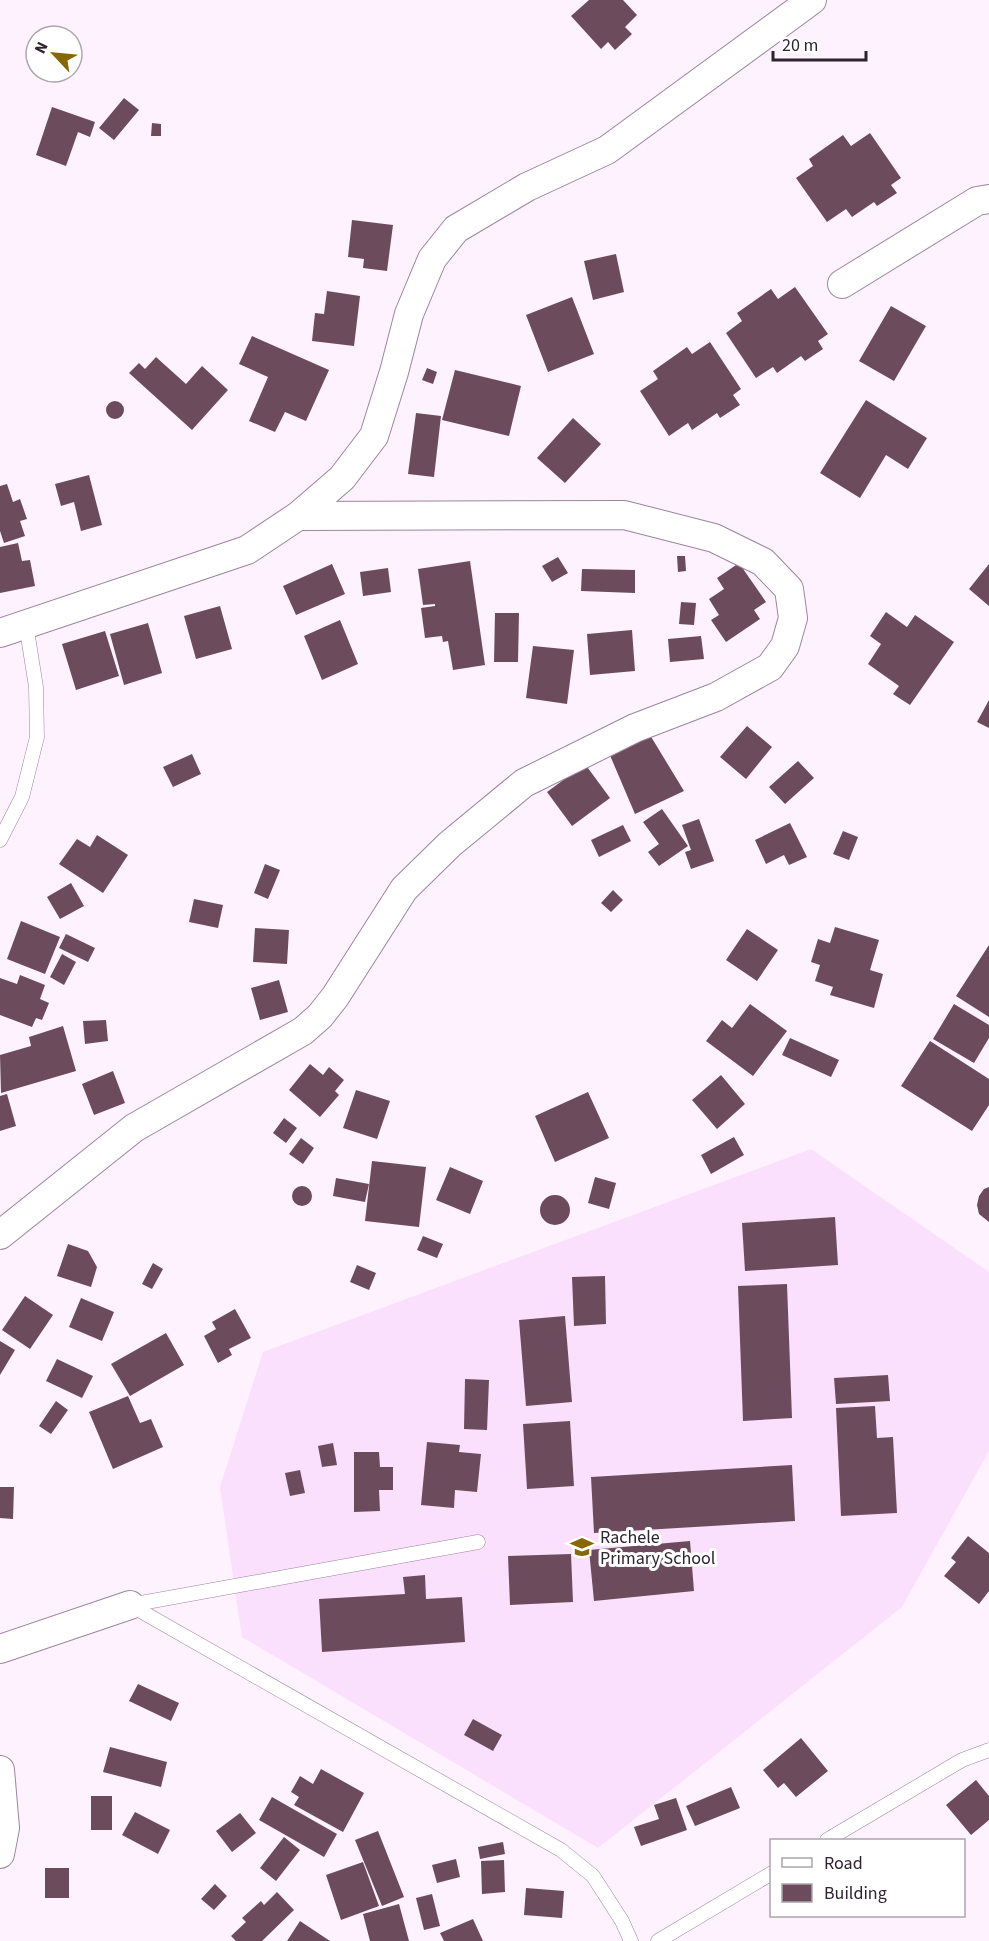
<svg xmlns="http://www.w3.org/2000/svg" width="989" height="1941" viewBox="0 0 989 1941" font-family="'Source Sans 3',sans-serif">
  <rect width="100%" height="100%" fill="#fdf2fe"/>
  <path fill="#fae0fd" d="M811,1149l178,123v179l-87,156 -304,241 -356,-211 -22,-150 43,-135z"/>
  <path fill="#6c4c5c" d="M589,0h34l14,15 -12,12 7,7 -17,16 -7,-8 -7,7 -30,-33z
    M124,98l15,12 -25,30 -15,-12z
    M52,107l43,15 -5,15 -12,-5 -12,34 -30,-11z
    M152,123l9,1v12h-10z
    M870,133l31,45 -10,7 6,8 -20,13 -3,-4 -22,15 -6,-8 -19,13 -31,-44 17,-12 -4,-7 34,-24 8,11z
    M352,220l41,5 -6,46 -24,-3 1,-9 -16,-2z
    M616,254l8,38 -31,8 -9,-39z
    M795,287l33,47 -10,7 5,8 -18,12 -4,-5 -24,17 -4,-6 -17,11 -30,-45 16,-12 -5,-8 34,-24 7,10z
    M327,291l33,5 -6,50 -42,-5 3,-28 9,1z
    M572,297l22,57 -46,18 -22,-57z
    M891,306l35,20 -32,55 -35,-20z
    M252,336l77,34 -23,51 -21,-9 -10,20 -26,-11 19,-44 -29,-13z
    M710,342l31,47 -8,6 7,10 -20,13 -3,-5 -25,17 -4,-7 -19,13 -29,-45 18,-12 -5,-8 34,-24 5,7z
    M156,357l30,27 16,-18 26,24 -36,40 -63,-57 10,-10 6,6z
    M427,368l10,4 -4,12 -11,-4z
    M455,370l66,16 -12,50 -67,-16z
    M866,400l61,38 -19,31 -22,-14 -26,43 -40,-25z
    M106 410a9 9 0 1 1 18 0a9 9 0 1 1-18 0Z
    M416,413l25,3 -7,61 -26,-3z
    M573,418l28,26 -36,39 -28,-25z
    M89,475l13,50 -21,6 -7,-29 -13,4 -6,-22z
    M7,484l6,18 7,-3 7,20 -7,2 5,15 -21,7 -4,-12v-45z
    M18,543l4,18 8,-1 5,26 -35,7v-46z
    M677,556h8l1,15 -8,1z
    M558,557l10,16 -16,9 -10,-16z
    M470,561l15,104 -32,5 -5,-29 -5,1 -1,-6 -17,2 -4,-30 14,-2v-2l-12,1 -5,-36z
    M739,563l27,39 -12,8 6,9 -34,23 -15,-22 8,-5 -10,-16 15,-10 -7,-11z
    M332,564l13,30 -49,21 -13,-29z
    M989,564v42l-20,-17z
    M388,568l3,24 -28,4 -3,-24z
    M582,569l53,1v23l-54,-2z
    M681,602l15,1 -2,22 -15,-1z
    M220,606l12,43 -36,10 -12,-43z
    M886,612l21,15 8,-12 39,27 -44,63 -17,-11 6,-8 -31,-22 13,-20 -11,-8z
    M495,613h24l-1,49h-24z
    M340,620l18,44 -36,16 -18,-44z
    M148,623l14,50 -38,12 -14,-51z
    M632,630l3,41 -45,4 -3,-41z
    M105,631l14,45 -43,14 -14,-46z
    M701,636l3,23 -34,3 -2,-23z
    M533,646l41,4 -7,54 -41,-6z
    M989,700v28l-12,-6z
    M747,726l25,21 -26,32 -26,-22z
    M650,735l34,56 -49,23 -26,-61z
    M192,754l9,20 -28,13 -10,-20z
    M798,761l16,17 -29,26 -16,-17z
    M585,764l25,34 -38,28 -25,-34z
    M662,809l26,37 -29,20 -11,-14 11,-8 -16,-22z
    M699,819l15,42 -23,8 -6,-17 6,-2 -9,-25z
    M790,823l17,34 -18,8 -5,-10 -18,9 -11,-24z
    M623,825l8,16 -32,16 -8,-17z
    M843,831l15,6 -9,23 -16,-6z
    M97,835l31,20 -25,38 -44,-29 18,-25 13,8z
    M265,864l15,6 -12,29 -14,-6z
    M71,883l13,23 -24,13 -13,-22z
    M613,890l10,10 -12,12 -10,-9z
    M194,899l29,6 -5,23 -29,-6z
    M21,921l39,16 -15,37 -38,-15z
    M835,927l44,13 -9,30 13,4 -9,34 -44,-13 3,-8 -18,-6 5,-16 -9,-3 7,-23 12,4z
    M255,928l34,2 -2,34 -34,-2z
    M747,929l31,21 -21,31 -31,-21z
    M66,934l29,14 -7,14 -29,-14z
    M989,945v72l-33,-21z
    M62,954l14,8 -12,23 -14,-8z
    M20,975l25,10 -5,14 9,4 -7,17 -6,-2 -4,9 -32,-12v-37l17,6z
    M279,980l9,32 -28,8 -9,-32z
    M750,1004l37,27 -34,45 -47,-35 16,-21 10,8z
    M954,1004l35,21v13l-15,25 -41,-24z
    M106,1020l2,21 -23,3 -2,-23z
    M63,1026l13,45 -75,22 -1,-38 31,-9 -2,-9z
    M790,1038l49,22 -8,17 -49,-22z
    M930,1041l59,38v26l-17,26 -71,-45z
    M310,1064l13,11 6,-8 15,13 -9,11 4,4 -19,22 -31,-27z
    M113,1071l12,32 -31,12 -12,-31z
    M721,1075l24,29 -28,25 -25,-29z
    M356,1090l34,11 -13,38 -34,-11z
    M588,1092l21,46 -54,24 -20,-46z
    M7,1094l9,32 -16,5v-35z
    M284,1118l13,10 -11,15 -13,-10z
    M734,1137l10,18 -33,19 -10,-19z
    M301,1138l13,10 -11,16 -14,-10z
    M372,1161l54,6 -7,60 -54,-6z
    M450,1167l33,14 -13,33 -34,-14z
    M595,1177l21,6 -7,26 -21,-6z
    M336,1178l33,6 -4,18 -32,-6z
    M292 1196a10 10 0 1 1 20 0a10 10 0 1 1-20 0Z
    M989,1187v35l-10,-8 -2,-9 2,-9 5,-7z
    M540 1210a15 15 0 1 1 30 0a15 15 0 1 1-30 0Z
    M835,1217l3,48 -93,6 -3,-48z
    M423,1236l20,8 -6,14 -20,-8z
    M68,1244l20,7 9,16 -6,20 -34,-11z
    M153,1263l10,6 -11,20 -10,-5z
    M357,1265l19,8 -7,17 -19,-8z
    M605,1276l1,48 -32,2 -2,-49z
    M787,1284l5,134 -49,3 -5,-135z
    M25,1296l28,19 -23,34 -28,-19z
    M81,1298l33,14 -12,29 -33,-14z
    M235,1309l16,29 -22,11 3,6 -14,8 -14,-27 12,-7 -4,-7z
    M565,1316l7,86 -46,4 -7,-86z
    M166,1333l18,32 -54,31 -19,-32z
    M0,1341l15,9 -15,25z
    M57,1359l36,17 -11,22 -36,-17z
    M888,1375l2,26 -54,3 -2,-26z
    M465,1379l24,1 -2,50 -23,-1z
    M128,1396l12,27 11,-4 12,28 -50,22 -24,-57z
    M56,1401l12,9 -17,24 -12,-8z
    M875,1406l2,32 16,-1 4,76 -56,3 -5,-108z
    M570,1421l4,65 -47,3 -4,-65z
    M427,1442l33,3 -1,7 22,2 -4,38 -22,-2 -1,18 -33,-3z
    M333,1443l4,22 -15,2 -4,-21z
    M354,1452h25l1,15h13v23h-14l1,21 -26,1z
    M792,1465l3,56 -201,12 -3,-56z
    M300,1470l5,23 -15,3 -5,-23z
    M0,1487h14l-1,32 -13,-1z
    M968,1536l21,17v38l-10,13 -35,-28 12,-14 -5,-4z
    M690,1541l4,50 -100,10 -5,-51z
    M571,1554l2,48 -63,3 -2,-49z
    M425,1575l1,24 36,-2 3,45 -143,10 -3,-53 86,-5 -2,-17z
    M138,1684l41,19 -8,18 -42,-20z
    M473,1719l29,16 -9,16 -29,-16z
    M801,1738l27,33 -32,26 -12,-14 -6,5 -15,-18z
    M110,1747l57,15 -6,25 -58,-15z
    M321,1769l43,24 -21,39 -49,-27 5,-8 -8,-5 9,-16 13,8z
    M976,1780l13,16v24l-18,15 -25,-30z
    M731,1787l9,21 -45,18 -9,-20z
    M91,1796h21v34h-21z
    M272,1797l65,37 -13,23 -65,-37z
    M676,1798l11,32 -46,16 -7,-19 25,-8 -5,-14z
    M135,1812l35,18 -12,24 -36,-19z
    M240,1813l16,20 -24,19 -16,-21z
    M378,1831l26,66 -22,9 -27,-66z
    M284,1837l16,13 -24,31 -16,-13z
    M503,1842l2,12 -25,5 -2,-12z
    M456,1859l4,18 -23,6 -5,-18z
    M504,1860l1,32 -23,2 -1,-33z
    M363,1862l16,44 -38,14 -15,-45z
    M45,1868h24v30h-24z
    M215,1884l12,12 -13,14 -13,-11z
    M526,1888l38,3 -2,27 -38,-3z
    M277,1892l17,18 -32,31h-26l-5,-5 15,-14 -4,-4 19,-17 3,4z
    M432,1894l8,32 -16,4 -8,-32z
    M399,1904l10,37h-39l-7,-27z
    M473,1919l10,22h-39l-4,-8z
    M300,1921l30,20h-43z"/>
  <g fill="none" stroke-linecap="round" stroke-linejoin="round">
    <g stroke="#9d84a0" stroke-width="15">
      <path id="lane" d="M0,840l22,-43 15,-60 -1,-50 -10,-63
        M130,1605l431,245 32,26 29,45 9,20
        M130,1605l348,-63
        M827,1840l135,-80 27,-10
        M658,1941l114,-68"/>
    </g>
    <g stroke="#9d84a0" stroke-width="30">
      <path id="street" d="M842,284l135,-83 12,-2
        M0,633l247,-83 51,-34 44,-38 32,-42 20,-64 15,-58 23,-55 24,-30 71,-42 80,-37 205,-150
        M0,1235l134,-107 169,-97 17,-15 15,-19 69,-108 46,-45 74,-61 111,-55 81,-31 54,-30 15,-21 8,-28 -4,-29 -26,-27 -49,-24 -90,-23 -326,1
        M0,1649l130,-44
        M0,1770l5,58 -5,26"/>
    </g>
    <use href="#lane" stroke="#fff" stroke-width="14"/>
    <use href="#street" stroke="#fff" stroke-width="28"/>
  </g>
  <defs>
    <g id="school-bare" transform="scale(1.8)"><path d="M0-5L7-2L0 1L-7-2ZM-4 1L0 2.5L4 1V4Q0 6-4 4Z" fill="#876702" stroke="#fff" stroke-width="2.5" paint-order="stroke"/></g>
  </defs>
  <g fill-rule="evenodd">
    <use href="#school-bare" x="582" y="1547"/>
  </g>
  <g text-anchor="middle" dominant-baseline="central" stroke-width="6" stroke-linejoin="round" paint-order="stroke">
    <g font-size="18" fill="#2d232e" stroke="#fff" text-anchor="start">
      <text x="600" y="1537">Rachele<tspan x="600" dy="21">Primary School</tspan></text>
    </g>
  </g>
  <rect x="770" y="1839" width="195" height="78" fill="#ffffff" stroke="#aba7ab" stroke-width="1.5"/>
  <rect x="782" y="1858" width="30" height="9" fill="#ffffff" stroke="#aba7ab" stroke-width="1.5"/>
  <text x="824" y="1869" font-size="18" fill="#2d232e">Road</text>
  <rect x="782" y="1884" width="30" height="18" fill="#6c4c5c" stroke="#aba7ab" stroke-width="1.5"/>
  <text x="824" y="1899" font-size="18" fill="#2d232e">Building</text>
  <g transform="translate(54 54) rotate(296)"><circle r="28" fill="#ffffff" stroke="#aba7ab" stroke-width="1.5"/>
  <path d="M0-4.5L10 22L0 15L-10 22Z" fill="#876702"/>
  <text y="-9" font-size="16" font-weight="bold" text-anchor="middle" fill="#2d232e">N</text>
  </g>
  <path d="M773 51v9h93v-9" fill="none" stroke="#2d232e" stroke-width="3"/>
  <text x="782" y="51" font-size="18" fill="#2d232e" stroke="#ffffff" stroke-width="4.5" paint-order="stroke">20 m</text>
</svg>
